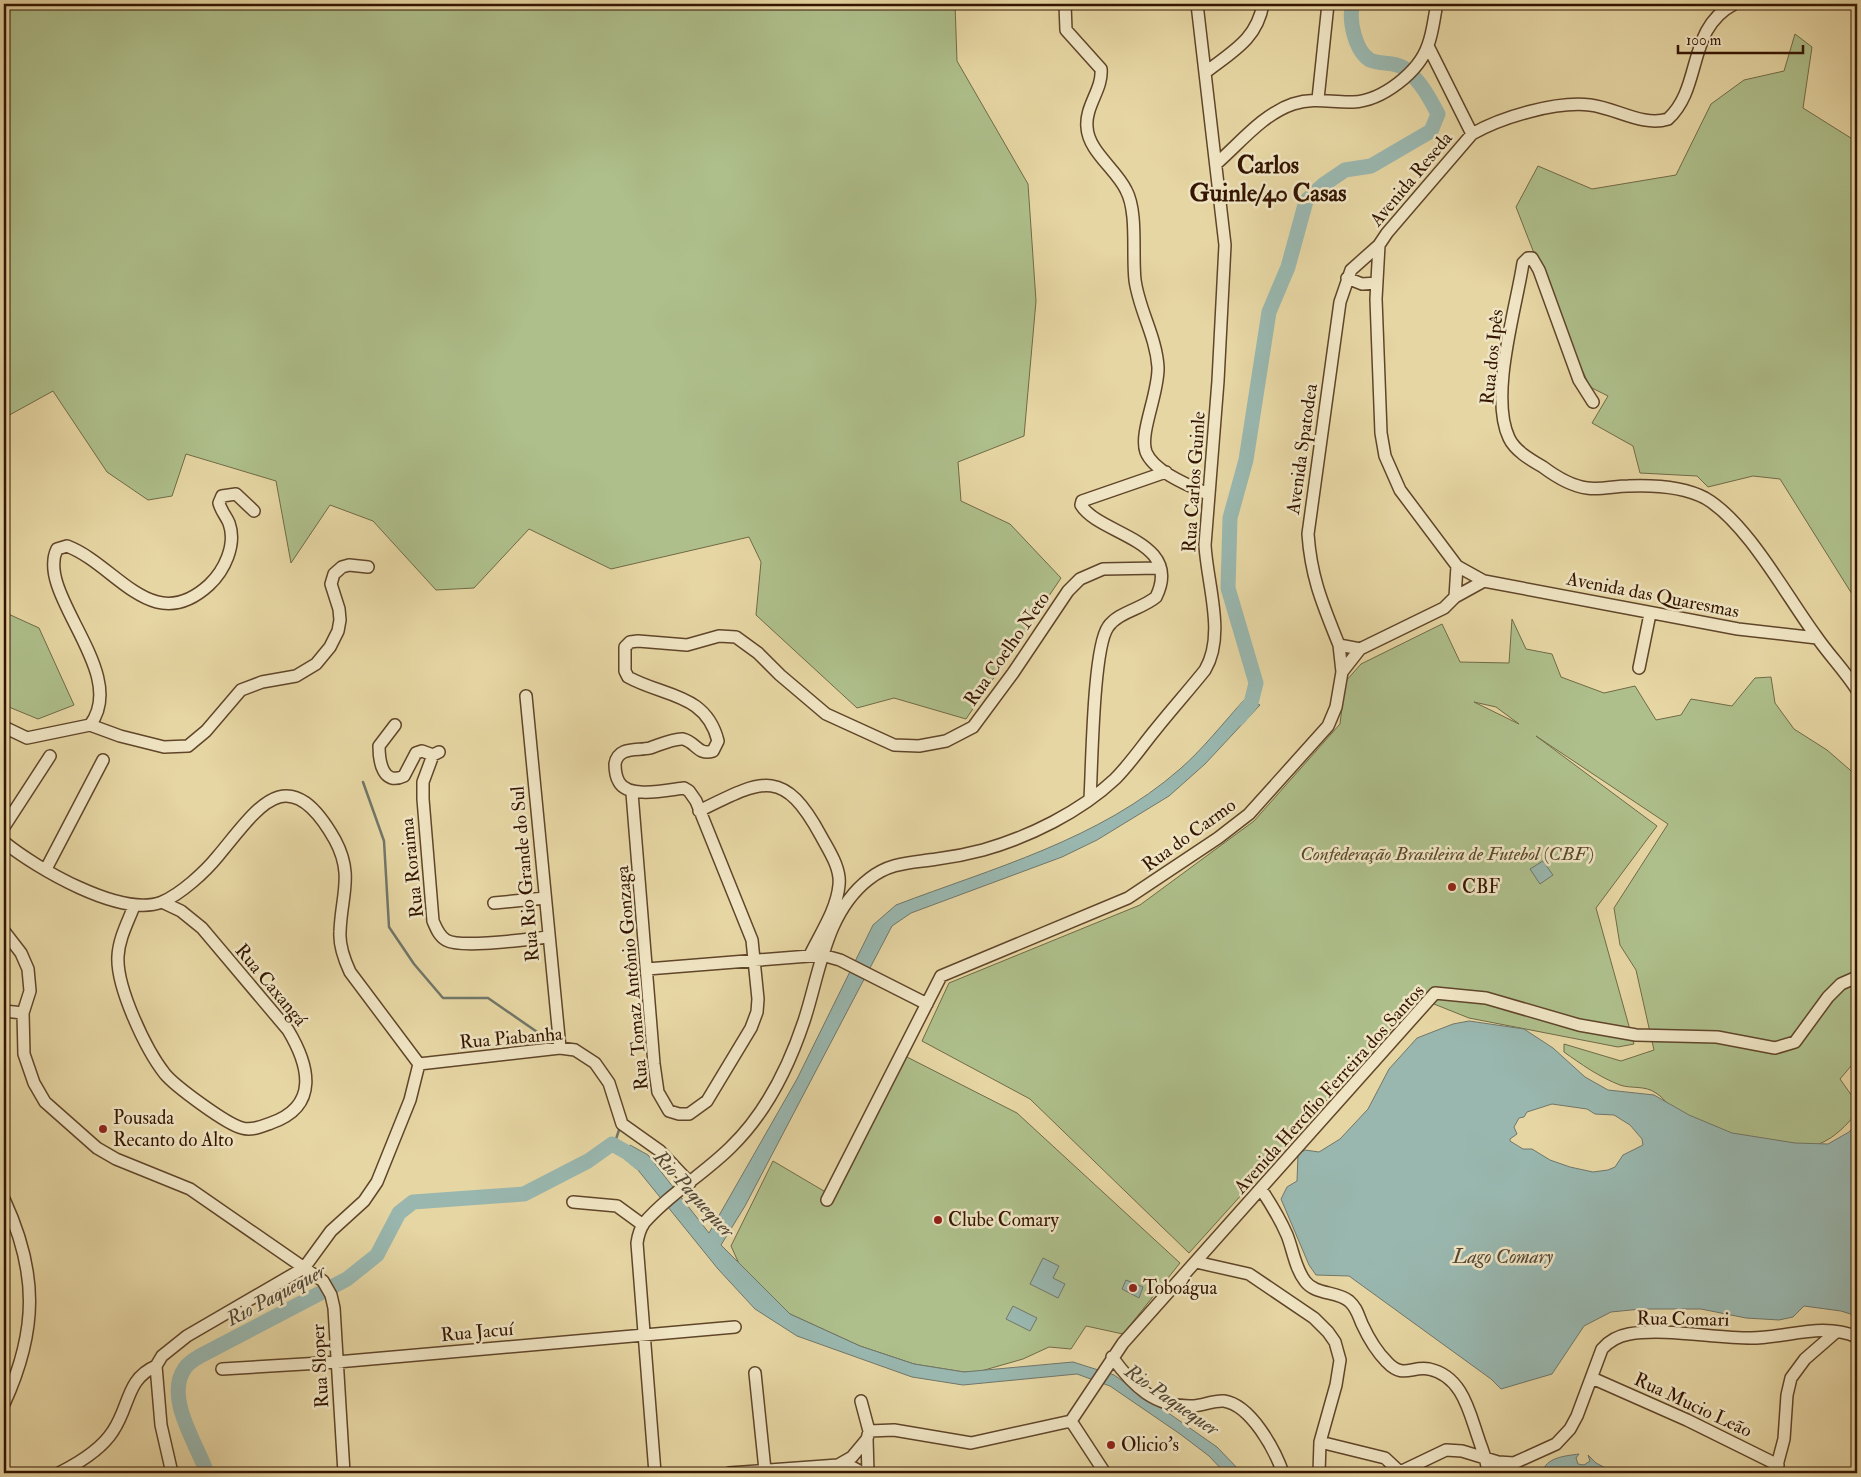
<svg xmlns="http://www.w3.org/2000/svg" width="1861" height="1477" viewBox="0 0 1861 1477" font-family="'IM FELL Double Pica',serif">
  <rect width="100%" height="100%" fill="#e6d6a3"/>
  <filter id="stains"><feTurbulence type="fractalNoise" baseFrequency=".004" numOctaves="4"/><feColorMatrix values="0 0 0 0 .2 0 0 0 0 .09 0 0 0 0 .02 0 0 0 .5 -.17"/></filter>
  <radialGradient id="worn" r=".72"><stop offset=".6" stop-color="#630" stop-opacity="0"/><stop offset="1" stop-color="#630" stop-opacity=".3"/></radialGradient>
  <path fill="#aebf8b" stroke="#716a46" fill-rule="evenodd" d="M4,4h951l2,57 71,123 8,117 -12,135 -66,26 3,39 49,23 51,54 -95,141 -72,-21 -37,10 -101,-93 5,-53 -12,-25 -138,32 -82,-40 -55,59 -38,2 -63,-69 -43,-16 -39,58 -15,-82 -90,-27 -14,42 -24,4 -41,-28 -54,-81 -49,27z
    M1795,34l17,13 -9,61 51,32 3,-11v473l-77,-123 -27,-3 -45,11 -11,-11 -57,-3 -7,-27 -41,-23 16,-27 -18,-9 -26,-57 -48,-123 22,-41 54,23 84,-14 35,-71 33,-24 40,-9z
    M4,612l35,16 35,77 -36,14 -34,-14z
    M1512,619l14,30 26,5 9,23 43,16 31,-7 21,34 25,-5 10,-16 41,7 23,-28 16,-1 4,26 19,26 33,21 30,26v283l-17,20 17,24v10c-11,12 -21,24 -38,31 -27,11 -110,-9 -136,-25 -10,-6 -16,-19 -27,-26 -11,-8 -25,-4 -36,-8 -21,-8 -39,-21 -56,-33v-8l57,17 33,-11 -18,-80 -16,-25 -6,-37 54,-84 -132,-88 121,90 -61,82 38,136 -16,3 -149,-29 -50,-20 -230,255 -159,-154 -108,-58 27,-58 191,-78 114,-84 86,-97 5,-42 16,-18 81,-40 18,38 49,1zM1474,702l22,5 23,17z
    M903,1055l114,58 163,150 -57,71 -37,-8 -15,23 -22,-2 -26,12 -42,12 -17,1 -50,-8 -54,-18 -70,-32 -50,-48 -9,-20 42,-85 56,33z"/>
  <path fill="#99b7af" stroke="#717669" fill-rule="evenodd" d="M1245,699l15,6 -55,59 -36,32 -72,44 -35,17 -151,56 -19,13 -147,280 -24,39 69,69 70,32 54,18 50,8 109,-10 41,13 103,72 25,26h-17l-16,-17 -29,-22 -70,-48 -33,-12 -114,11 -51,-8 -115,-41 -42,-27 -37,-40 -80,-99 -16,-13 8,-12 18,10 61,78 88,-154 76,-154 23,-20c97,-37 203,-65 284,-136 23,-20 44,-47 65,-70z
    M1543,861l10,14 -13,9 -10,-15z
    M1469,1021l55,8 29,19 32,29 23,13 46,5 35,20 43,18 63,10 33,1 21,-12 8,-9v193l-16,-5 -37,-5 -11,11 -14,3 -33,-2 -45,-9h-60l-30,3 -27,14 -32,48 -51,15 -10,-10 -142,-103 -33,-1 -7,-10 -28,-66 6,-12 10,-6 1,-27 7,-4 14,2 21,-13 28,-30 21,-40 28,-31 36,-14zM1552,1104l35,5 8,5 19,1 16,10 12,14 1,6 -20,10 -8,12 -7,3 -15,2 -23,-5 -20,-7 -18,-11h-9l-13,-8v-2l7,-5 -3,-7 5,-9 5,-1 3,-5z
    M1043,1258l16,8 -6,12 12,6 -7,14 -28,-14z
    M1126,1280l17,7 -4,11 -17,-9z
    M1013,1306l24,12 -7,13 -24,-12z
    M1579,1454l-3,4 2,6 6,1 6,-4 -2,-6 8,8 19,10h-73c4,-16 23,-17 37,-19z"/>
  <g fill="none" stroke-linecap="round" stroke-linejoin="round">
    <path stroke="#717669" stroke-width="2.5" d="M363,782l21,59 5,86 25,37 29,34h45l68,47
      M612,1144l4,-5 4,-12"/>
    <path stroke="#99b7af" stroke-width="15" d="M1239,718l12,-15 5,-20 -28,-95 2,-70 16,-58 23,-148 19,-45 18,-66 17,-16 22,-15 26,-4 60,-35 7,-17c-9,-17 -18,-34 -34,-46 -11,-7 -23,-3 -34,-8 -15,-9 -22,-41 -17,-56
      M207,1473c-10,-29 -43,-76 -22,-105 3,-5 10,-9 15,-12l147,-77 30,-24 22,-42 14,-11 111,-8 64,-33 24,-17 16,9 12,10"/>
    <g stroke="#604529" stroke-width="14">
      <path id="minor" d="M1065,4l1,26 35,39c2,20 -16,37 -14,58 1,24 29,42 39,63 12,22 6,64 9,90 4,30 21,56 23,87 1,26 -19,66 -12,85 8,20 44,34 62,42
        M1734,4c-48,25 -31,83 -66,115 -25,8 -52,-11 -78,-14 -34,-4 -88,12 -118,29l-85,99 -8,12 -3,54 5,134 4,23 15,34 57,76 27,15 254,48 79,9
        M1428,46l44,88
        M1206,72c27,-21 51,-33 57,-68
        M1318,99l10,-95
        M1216,164c24,-21 47,-50 77,-60 23,-7 39,-1 60,-2 29,-1 66,-30 75,-57 5,-13 6,-28 9,-41
        M1347,278l15,6 15,-1
        M1593,402l-14,-22 -40,-110 -7,-12h-4l-5,5c-7,46 -34,133 -14,175 6,13 22,22 34,29 12,9 28,19 44,21 13,2 28,-2 41,-2 24,-1 56,1 77,12 42,24 82,99 111,138 13,19 29,35 41,54
        M1455,597l2,-31
        M1339,645l3,27
        M1360,649l-21,-4c-16,-40 -28,-67 -31,-111l32,-232 11,-32 28,-25
        M1639,668l11,-54
        M526,696l34,352
        M90,725c40,-52 -55,-131 -33,-176l10,-3c50,19 85,91 142,39 15,-14 28,-40 20,-62 -3,-7 -8,-12 -10,-20l3,-7 14,-2 18,17
        M395,725l-16,21c0,16 4,40 25,30l12,-23 6,-2 11,4
        M4,727l23,11 63,-13 30,11 44,11 24,-1 18,-15 35,-41 21,-8 34,-6 20,-12 14,-17 8,-16 2,-11 -1,-11 -8,-25 3,-10 8,-7 7,-2 19,2
        M439,752l-6,3 -10,27v17l10,122c3,7 6,15 13,19 15,9 82,-1 102,-3
        M632,793l22,271 4,28 11,19 10,3h10l18,-13 44,-73 6,-16 1,-13 -6,-59 -56,-139 -7,-10 -5,-3c-17,2 -56,11 -65,-6 -3,-5 -4,-12 -4,-18 3,-18 22,-13 35,-16 9,-3 24,-10 33,-9 13,3 15,17 30,12l5,-10c-12,-48 -54,-44 -90,-64l-3,-6v-24l5,-5 8,-1 49,4 32,-9 17,1 22,16 22,22 46,39 68,31 25,1 27,-5 27,-14 40,-54 55,-82 12,-12 23,-10 57,-1
        M1090,799c2,-33 3,-151 18,-172 10,-15 34,-18 48,-30 28,-57 -57,-62 -75,-92l1,-4 84,-29
        M699,811c63,-31 84,-45 122,25 8,15 20,32 18,49 -2,24 -19,49 -29,70
        M4,827l46,-71
        M4,842c32,26 117,76 158,60 19,-8 43,-30 56,-46 40,-48 70,-99 117,-16 19,35 6,56 5,92 -1,14 4,27 10,40l69,92 -9,36 -33,82 -13,19 -33,30 -27,37 -117,68 -25,20 -6,10
        M46,869l57,-109
        M494,903l51,-5
        M134,906c-6,16 -15,32 -16,50 -2,31 28,94 47,118 10,12 61,50 77,54 10,3 21,-2 29,-5 49,-17 38,-58 17,-93l-86,-102 -21,-17 -19,-9
        M4,931l17,22 7,16 2,22 -7,22 1,41 10,29 11,19 52,46 19,11 74,30 133,92 8,14 3,13 10,165
        M647,969l175,-14 18,5 87,44
        M4,1011l19,2
        M419,1064l141,-16 15,2 20,13 14,20 13,41 38,27 30,32
        M1261,1189c10,15 19,30 26,46 6,15 8,33 18,46 10,14 32,10 44,20 8,7 9,14 13,23 6,13 15,28 25,38 16,17 24,4 42,7 33,7 40,42 49,68 4,13 9,22 10,36
        M4,1199c34,73 34,131 0,205
        M827,1200l114,-224 187,-78 90,-60 31,-24 79,-88 8,-19 6,-35 18,-23 84,-41 11,-11 29,-16
        M573,1202l44,4 26,19
        M1196,1262l53,12 65,44 14,14 7,10 5,18 -4,25 -16,57 -1,31
        M1112,1357c21,29 43,51 82,49 10,-1 21,-6 30,-5 27,4 51,49 59,72
        M156,1366l5,59 11,48
        M222,1369l115,-7 398,-35
        M755,1373l10,97
        M1592,1378l95,42 91,45
        M861,1401l8,30
        M1071,1421l52,-78 312,-350 51,5 93,27 57,10 81,2 58,11 20,-6 33,-45 13,-13 16,-7
        M1071,1421l34,52
        M1320,1442l65,16 15,14 46,-22 16,1 36,11 16,1 42,-19 14,-15 7,-13 25,-67c7,-8 16,-13 27,-15 36,-6 84,4 122,4 36,0 71,-16 106,-1
        M838,1465l14,-8 15,-18
        M59,1473c20,-10 42,-23 54,-42 17,-25 13,-52 43,-65
        M655,1473l-18,-230c1,-7 3,-14 7,-20 25,-29 60,-49 87,-76 34,-33 58,-81 73,-126 16,-48 21,-108 65,-142 21,-17 42,-16 68,-20 16,-2 31,-5 46,-9 46,-13 97,-38 132,-71 15,-15 27,-33 41,-50 16,-20 33,-39 49,-59 21,-35 2,-86 0,-125l13,-164 7,-136 -28,-241
        M729,1473l109,-8 14,2 11,6
        M868,1473l-1,-34 2,-8 25,-1 77,13 100,-22
        M1775,1473l9,-34 3,-44 4,-17 14,-19 31,-27"/>
    </g>
    <use href="#minor" stroke="#efe4c3" stroke-width="11"/>
  </g>
  <g fill="#8f2418" stroke="#efe4c3" stroke-width="2">
    <circle cx="1452" cy="887" r="5"/>
    <circle cx="103" cy="1129" r="5"/>
    <circle cx="938" cy="1220" r="5"/>
    <circle cx="1133" cy="1288" r="5"/>
    <circle cx="1111" cy="1445" r="5"/>
  </g>
  <g text-anchor="middle" dominant-baseline="central" stroke-width="5" stroke-linejoin="round" paint-order="stroke">
    <g font-size="19" fill="#341500" stroke="#efe4c3">
      <text transform="translate(1411 179) rotate(-50)">Avenida Reseda</text>
      <text transform="translate(1492 357) rotate(-84)">Rua dos Ipês</text>
      <text transform="translate(1302 449) rotate(-82)">Avenida Spatodea</text>
      <text transform="translate(1194 482) rotate(-86)">Rua Carlos Guinle</text>
      <text transform="translate(1653 595) rotate(11)">Avenida das Quaresmas</text>
      <text transform="translate(1007 649) rotate(-55)">Rua Coelho Neto</text>
      <text transform="translate(1189 835) rotate(-36)">Rua do Carmo</text>
      <text transform="translate(412 868) rotate(-96)">Rua Roraima</text>
      <text transform="translate(525 874) rotate(-95)">Rua Rio Grande do Sul</text>
      <text transform="translate(632 978) rotate(-95)">Rua Tomaz Antônio Gonzaga</text>
      <text transform="translate(271 985) rotate(50)">Rua Caxangá</text>
      <text transform="translate(511 1038) rotate(-5)">Rua Piabanha</text>
      <text transform="translate(1329 1089) rotate(-48)">Avenida Hercílio Ferreira dos Santos</text>
      <text transform="translate(1683 1319) rotate(1)">Rua Comari</text>
      <text transform="translate(477 1332) rotate(-5)">Rua Jacuí</text>
      <text transform="translate(320 1366) rotate(-93)">Rua Sloper</text>
      <text transform="translate(1693 1405) rotate(25)">Rua Mucio Leão</text>
    </g>
    <g font-size="19" font-style="italic" fill="#59482a" stroke="#efe4c3">
      <text x="1447" y="854">Confederação Brasileira de Futebol (CBF)</text>
    </g>
    <g font-size="19" fill="#341500" stroke="#efe4c3" text-anchor="start">
      <text x="1462" y="887">CBF</text>
      <text x="113" y="1118">Pousada<tspan x="113" dy="22">Recanto do Alto</tspan></text>
      <text x="948" y="1220">Clube Comary</text>
      <text x="1143" y="1288">Toboágua</text>
      <text x="1121" y="1445">Olicio's</text>
    </g>
    <g font-size="20" font-style="italic" fill="#524635" stroke="#efe4c3">
      <text transform="translate(694 1194) rotate(48)">Rio Paquequer</text>
      <text x="1503" y="1256">Lago Comary</text>
      <text transform="translate(276 1295) rotate(-28)">Rio Paquequer</text>
      <text transform="translate(1172 1400) rotate(35)">Rio Paquequer</text>
    </g>
    <g font-size="24" font-weight="bold" fill="#341500" stroke="#efe4c3">
      <text x="1268" y="165">Carlos<tspan x="1268" dy="28">Guinle/40 Casas</tspan></text>
    </g>
  </g>
  <rect width="1861" height="1477" fill="none" stroke="#e6d6a3" stroke-width="20"/>
  <rect x="5" y="5" width="1851" height="1467" fill="none" stroke="#341500" stroke-width="2.5"/>
  <rect x="10" y="10" width="1841" height="1457" fill="none" stroke="#341500"/>
  <path d="M1678 45v8h125v-8" fill="none" stroke="#341500" stroke-width="2.5"/>
  <text x="1686" y="45" font-size="15" fill="#341500" stroke="#efe4c3" stroke-width="4" paint-order="stroke">100 m</text>
  <rect width="100%" height="100%" filter="url(#stains)"/>
  <rect width="100%" height="100%" fill="url(#worn)"/>
</svg>
